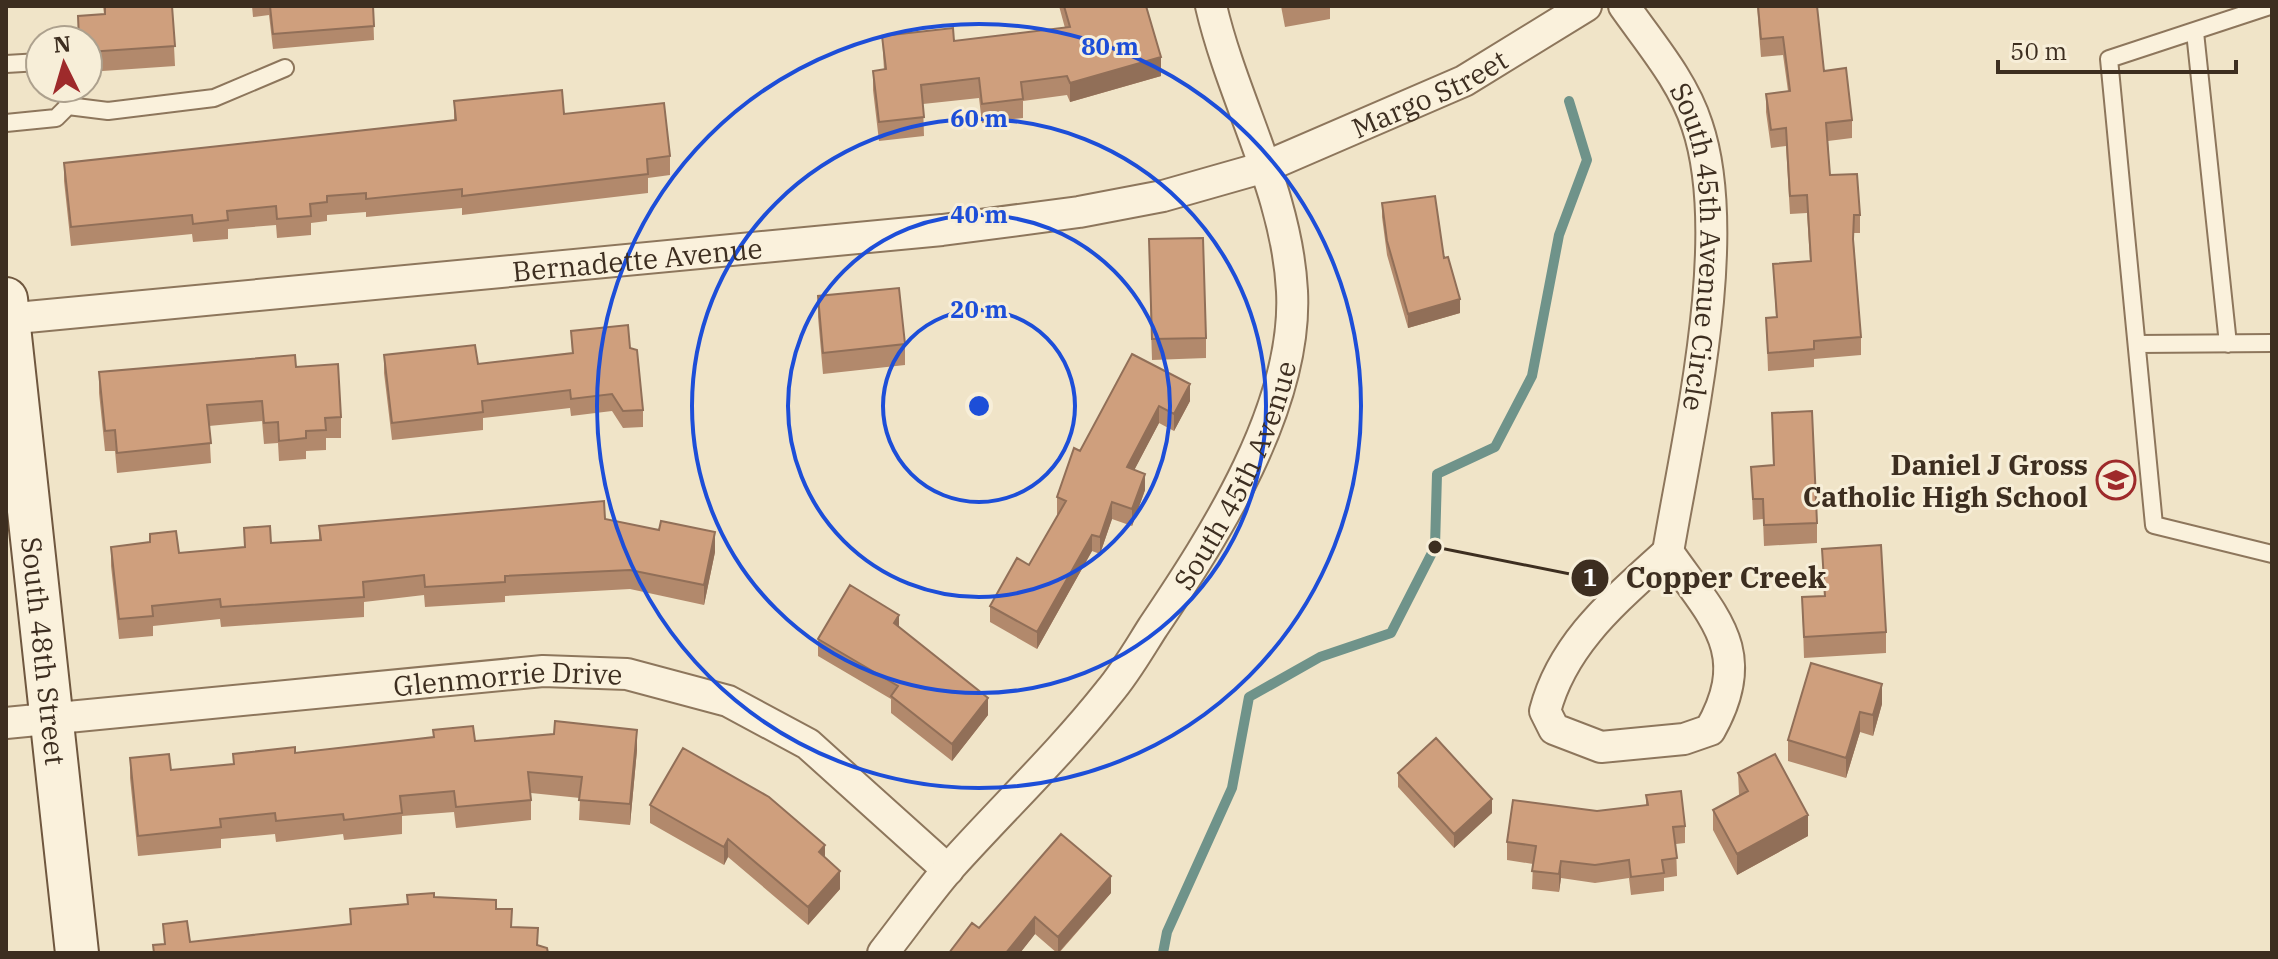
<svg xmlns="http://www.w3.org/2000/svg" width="2278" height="959" viewBox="0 0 2278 959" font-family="'IBM Plex Serif',serif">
  <rect width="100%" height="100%" fill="#f0e4c8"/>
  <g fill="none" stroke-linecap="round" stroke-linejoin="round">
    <path stroke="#6f938a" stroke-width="10" d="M1163,953l4,-21 65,-144 17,-91 71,-40 71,-24 44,-86 2,-73 58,-27 37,-71 27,-141 28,-75 -18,-59"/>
    <g stroke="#8d765c" stroke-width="20">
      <path id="lane" d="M2270,6l-161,53 45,466 118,29
        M2195,32l33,312
        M6,64l34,-2
        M68,106l40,5 106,-13 71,-30
        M6,123l50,-5 12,-12 -3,-18
        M2138,344l134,-1"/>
    </g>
    <g stroke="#8d765c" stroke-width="34">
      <g id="street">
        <path id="s1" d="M1624,6c26,37 59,75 73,119 38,112 -9,309 -29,427"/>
        <path id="s2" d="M6,319l936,-89 137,-18 84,-16 102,-29 199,-86 122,-75"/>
        <path d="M1668,552c45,65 87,99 42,178l-26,9 -83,8 -47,-18 -9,-18c18,-69 72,-112 123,-159z"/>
        <path id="s3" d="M6,723l537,-52 84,3 101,27 80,43 140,126"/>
        <path id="s4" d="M883,953c22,-28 43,-58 67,-86 52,-58 110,-113 159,-175 17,-20 30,-43 44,-65 62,-92 145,-221 139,-336 -5,-100 -59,-190 -81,-285"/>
      </g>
    </g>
    <g stroke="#6f573f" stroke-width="46">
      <g id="secondary">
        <path id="s5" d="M6,299l71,654"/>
      </g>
    </g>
    <use href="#lane" stroke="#faf1dc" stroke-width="16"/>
    <use href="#street" stroke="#faf1dc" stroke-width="30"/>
    <use href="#secondary" stroke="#faf1dc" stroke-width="42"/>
  </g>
  <path fill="#b2896c" d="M103,6h69l3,60 -87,6v-32h-10v-24l26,-2z
    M252,6h121l1,34 -101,9 -4,-34 -16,2z
    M1059,6h87l15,70 -91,26 -3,-7 -44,6v17l-41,5 -3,-25 -56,6 1,32 -45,5 -6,-51v-19l11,-1 -2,-34 72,5 111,-13z
    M1281,6h49v13l-45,8z
    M1757,6h60l7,65 28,49v18l-24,3 2,34 30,40v18h-6v12l7,92v18l-47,4v8l-46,4 -2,-53 10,-1 -3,-53 37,-3 -3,-48 -17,1 -4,-68 -15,2 -5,-36v-18l22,-3 -5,-36 -22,2z
    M454,101l110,13 106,42v19l-22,3v15l-186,22v-7l-96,9v-5l-39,3v6l-16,2v12l-34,3 -1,-13 -48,4v10l-35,3 -1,-8 -121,12 -7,-65v-18l390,-43z
    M1382,203l62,55 16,55 -52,15 -21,-73 -5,-38z
    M1149,260l57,78v20l-54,2z
    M818,296l87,48v21l-82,9 -5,-57z
    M571,331l59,17 13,62v17l-20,1 -11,-17 -41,5 -1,-8 -87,10v12l-91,10 -8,-67v-18l94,9 94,-11z
    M1132,354l58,47 -16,30 -15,-8 -25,47 11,20 -13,36 -20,-7 -12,35 -8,-3 -55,98 -47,-27v-16l39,-41 29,-50 -1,-1v-17l23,-46z
    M296,367l45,50v21h-15v12l-20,1v8l-27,2 -1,-18 -14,1 -2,-23 -53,5 2,37 -94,10 -2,-22h-10l-6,-58v-21z
    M1772,413l45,110v20l-53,3 -1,-27 -10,1 -2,-53 22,-2z
    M605,519l110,33 -11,53 -74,-16 -125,7v6l-80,5 -1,-12 -60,7v15l-143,10 -1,-8 -67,7v10l-34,3 -8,-73v-19l39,-5v-8l29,19 65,-6v-19l27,15 48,-3v-14z
    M1822,549l64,83v21l-82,5 -2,-61 22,-1z
    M899,627l89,88 -36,46 -61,-48v-14l-73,-43v-17z
    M1811,663l71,41 -9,32 -13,-4 -14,46 -58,-17v-21z
    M433,730l42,11 162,9 -7,75 -51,-5 1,-22 -49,-5v27l-75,8 -2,-16 -52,4v18l-58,6 -1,-6 -67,8 -1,-8 -54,5v9l-83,8 -8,-78v-20l41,12 62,-6v-10l62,-1 138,-16z
    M1398,773l94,40 -38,35 -56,-61z
    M1738,773l70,63 -71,39 -24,-45v-20l26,-15z
    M1646,795l39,31v17l-9,1 1,32 -13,2v13l-33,4 -2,-17 -34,5 -34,-5 -2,14 -27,-3 1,-25 -26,-4v-18l90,-31 49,-6z
    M650,805l175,53 15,31 -32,36 -80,-68 -4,8 -74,-42z
    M1111,893l-52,60h-2l-22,-19 -15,19h-71l30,-25z"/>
  <path fill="#916f58" d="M1161,57v19l-91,26v-19z
    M1460,299v14l-52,15v-14z
    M1190,384v17l-16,30v-17z
    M1159,406v17l-32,61v-17z
    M1145,474v16l-13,36v-17z
    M1112,502v17l-12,35v-17z
    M715,532v20l-11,53v-20z
    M1092,535v16l-55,98v-17z
    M899,615v17l-5,-9z
    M1882,684v20l-9,32v-21z
    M988,698v17l-36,46v-17z
    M1860,712v20l-14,46v-20z
    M637,730v20l-7,75v-21z
    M1492,799v14l-38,35v-14z
    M1808,815v21l-71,39v-21z
    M728,839v18l-4,8v-18z
    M825,845v18l-6,-11z
    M1561,861v17l-2,14v-18z
    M840,871v18l-32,36v-18z
    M1111,876v17l-53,60v-16z
    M1035,917v17l-15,19h-14z"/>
  <path fill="#cf9f7d" stroke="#916f58" stroke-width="2" d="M105,6h67l3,40 -87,6v-12h-9l-1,-24 27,-2z
    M270,6h103l1,20 -101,8z
    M1064,6h82l15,51 -91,26 -3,-7 -46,6 2,17 -41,5 -3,-26 -58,7 3,32 -45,5 -6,-51 13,-2 -4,-33 71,-8 1,13 116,-14z
    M1758,6h59l7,65 22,-3 6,52 -26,3 4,52 27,-1 3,41h-6l-1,24 8,98 -47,4v8l-46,4 -2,-35 11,-1 -4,-53 38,-3 -4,-66 -17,1 -4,-68 -15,2 -5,-36 24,-3 -7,-54 -22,2z
    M562,90l2,24 100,-11 6,53 -23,3 1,15 -186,22v-7l-96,10v-6l-39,3v6l-17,2 1,12 -34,3 -1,-13 -49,5 1,9 -35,4 -1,-9 -121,12 -7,-64 392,-43 -2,-19z
    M1435,196l9,62 4,-1 12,42 -52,15 -21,-73 -5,-38z
    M1203,238l3,100 -54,1 -3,-100z
    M899,288l6,56 -82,9 -5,-57z
    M628,325l2,23 7,2 6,60 -20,1 -11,-17 -41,5 -1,-9 -88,11 1,11 -91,11 -8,-68 91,-10 3,19 95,-11 -2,-22z
    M1132,354l58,30 -16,30 -15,-8 -32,61 18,7 -13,35 -20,-7 -12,35 -8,-2 -55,97 -47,-26 27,-48 12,7 37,-64 -9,-4 17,-49 6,3z
    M295,355l1,12 42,-3 3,53 -16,1 1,12 -20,1v7l-27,3 -1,-19 -14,1 -2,-22 -55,4 4,38 -94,10 -2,-23 -10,1 -6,-59z
    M1812,411l5,112 -53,2 -1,-26h-10l-2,-32 23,-2 -2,-52z
    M604,501l1,18 54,11 2,-9 54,11 -11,53 -74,-15 -125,6v6l-80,5 -1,-12 -61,7 1,15 -143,10 -1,-8 -68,7 1,10 -34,3 -8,-72 39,-5v-8l26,-3 3,22 66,-6 -1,-19 26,-2 1,17 50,-3 -2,-14z
    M1881,545l5,87 -82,5 -2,-40 23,-1 -3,-47z
    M850,585l49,30 -5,8 94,75 -36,46 -61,-48 7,-10 -80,-47z
    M1811,663l71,21 -9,31 -13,-3 -14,46 -58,-18z
    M555,721l82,9 -7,74 -51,-4 3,-23 -54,-5 3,28 -75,7 -2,-16 -54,5 2,17 -58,7 -1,-6 -67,7 -1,-8 -55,6 1,8 -83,9 -8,-78 39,-4 2,16 63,-6 -1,-10 62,-7v6l139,-16 -1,-7 40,-4 2,15 79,-7z
    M1436,738l56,61 -38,35 -56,-61z
    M683,748l86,49 56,48 -6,7 21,19 -32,36 -80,-68 -4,8 -74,-42z
    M1775,754l33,61 -71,39 -24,-44 35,-19 -10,-18z
    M1681,791l4,35 -12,1 4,31 -15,2 2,13 -33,4 -2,-17 -34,5 -34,-4 -2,13 -27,-3 4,-25 -29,-4 6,-42 84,11 51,-6 -2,-10z
    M1061,834l50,42 -53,61 -23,-20 -29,36h-57l23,-30 7,5z
    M434,893v4l62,3v9h16l-1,18 27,1 -1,17 10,3 1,5h-394l-1,-8 12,-1 -2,-20 24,-3 3,21 161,-18 -1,-15 58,-5 -1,-9z"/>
  <g fill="none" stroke="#1d4ed8" stroke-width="4">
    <circle cx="979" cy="406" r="96"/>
    <circle cx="979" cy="406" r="191"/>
    <circle cx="979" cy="406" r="287"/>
    <circle cx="979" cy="406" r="382"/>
  </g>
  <defs>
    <g id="school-ring" transform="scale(2)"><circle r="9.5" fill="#f7eed8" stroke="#9e2a2b" stroke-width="1.5"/><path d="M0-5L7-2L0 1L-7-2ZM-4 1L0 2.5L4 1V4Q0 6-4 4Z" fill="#9e2a2b"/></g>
  </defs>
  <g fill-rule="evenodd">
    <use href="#school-ring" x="2116" y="480"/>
  </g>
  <g text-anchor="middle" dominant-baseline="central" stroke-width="6" stroke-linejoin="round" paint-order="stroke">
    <g font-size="28" fill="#3d2e20" stroke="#f7eed8">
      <text stroke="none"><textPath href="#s2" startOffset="1450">Margo Street</textPath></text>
      <text stroke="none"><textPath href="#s1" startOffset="262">South 45th Avenue Circle</textPath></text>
      <text stroke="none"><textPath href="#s2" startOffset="634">Bernadette Avenue</textPath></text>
      <text stroke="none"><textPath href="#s4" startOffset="598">South 45th Avenue</textPath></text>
      <text stroke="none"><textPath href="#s5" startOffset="354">South 48th Street</textPath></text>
      <text stroke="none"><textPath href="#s3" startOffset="504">Glenmorrie Drive</textPath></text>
    </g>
    <g font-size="28" font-weight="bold" fill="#3d2e20" stroke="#f7eed8" text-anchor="end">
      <text x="2088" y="464">Daniel J Gross<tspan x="2088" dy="32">Catholic High School</tspan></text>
    </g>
  </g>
  <circle cx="979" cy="406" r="12" fill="#1d4ed8" stroke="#f7eed8" stroke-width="4"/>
  <g font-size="24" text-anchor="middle" font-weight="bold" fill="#1d4ed8" stroke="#f7eed8" stroke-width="6" stroke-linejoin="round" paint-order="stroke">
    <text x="1110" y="55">80 m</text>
    <text x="979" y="127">60 m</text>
    <text x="979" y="223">40 m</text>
    <text x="979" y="318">20 m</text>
  </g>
  <path fill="none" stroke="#3d2e20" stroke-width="3" d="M1435 547L1590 578"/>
  <g fill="#3d2e20" stroke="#f7eed8" stroke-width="3">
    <circle cx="1435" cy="547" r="8"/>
    <circle cx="1590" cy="578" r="20"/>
  </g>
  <g font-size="24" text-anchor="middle" font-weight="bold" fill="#fff">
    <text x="1590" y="586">1</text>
  </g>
  <g font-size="30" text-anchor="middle" font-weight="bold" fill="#3d2e20" stroke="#f7eed8" stroke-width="6" stroke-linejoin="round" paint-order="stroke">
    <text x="1726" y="588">Copper Creek</text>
  </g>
  <rect width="2278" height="959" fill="none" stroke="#3d2e20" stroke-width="16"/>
  <g transform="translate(64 64) rotate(355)"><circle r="38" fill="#f7eed8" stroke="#ada18e" stroke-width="2"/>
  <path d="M0-6L14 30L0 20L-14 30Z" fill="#9e2a2b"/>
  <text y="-12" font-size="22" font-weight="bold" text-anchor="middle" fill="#3d2e20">N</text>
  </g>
  <path d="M1998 60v12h238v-12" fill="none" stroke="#3d2e20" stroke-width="4"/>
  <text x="2010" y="60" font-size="24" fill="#3d2e20" stroke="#f7eed8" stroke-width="6" paint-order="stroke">50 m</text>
</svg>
